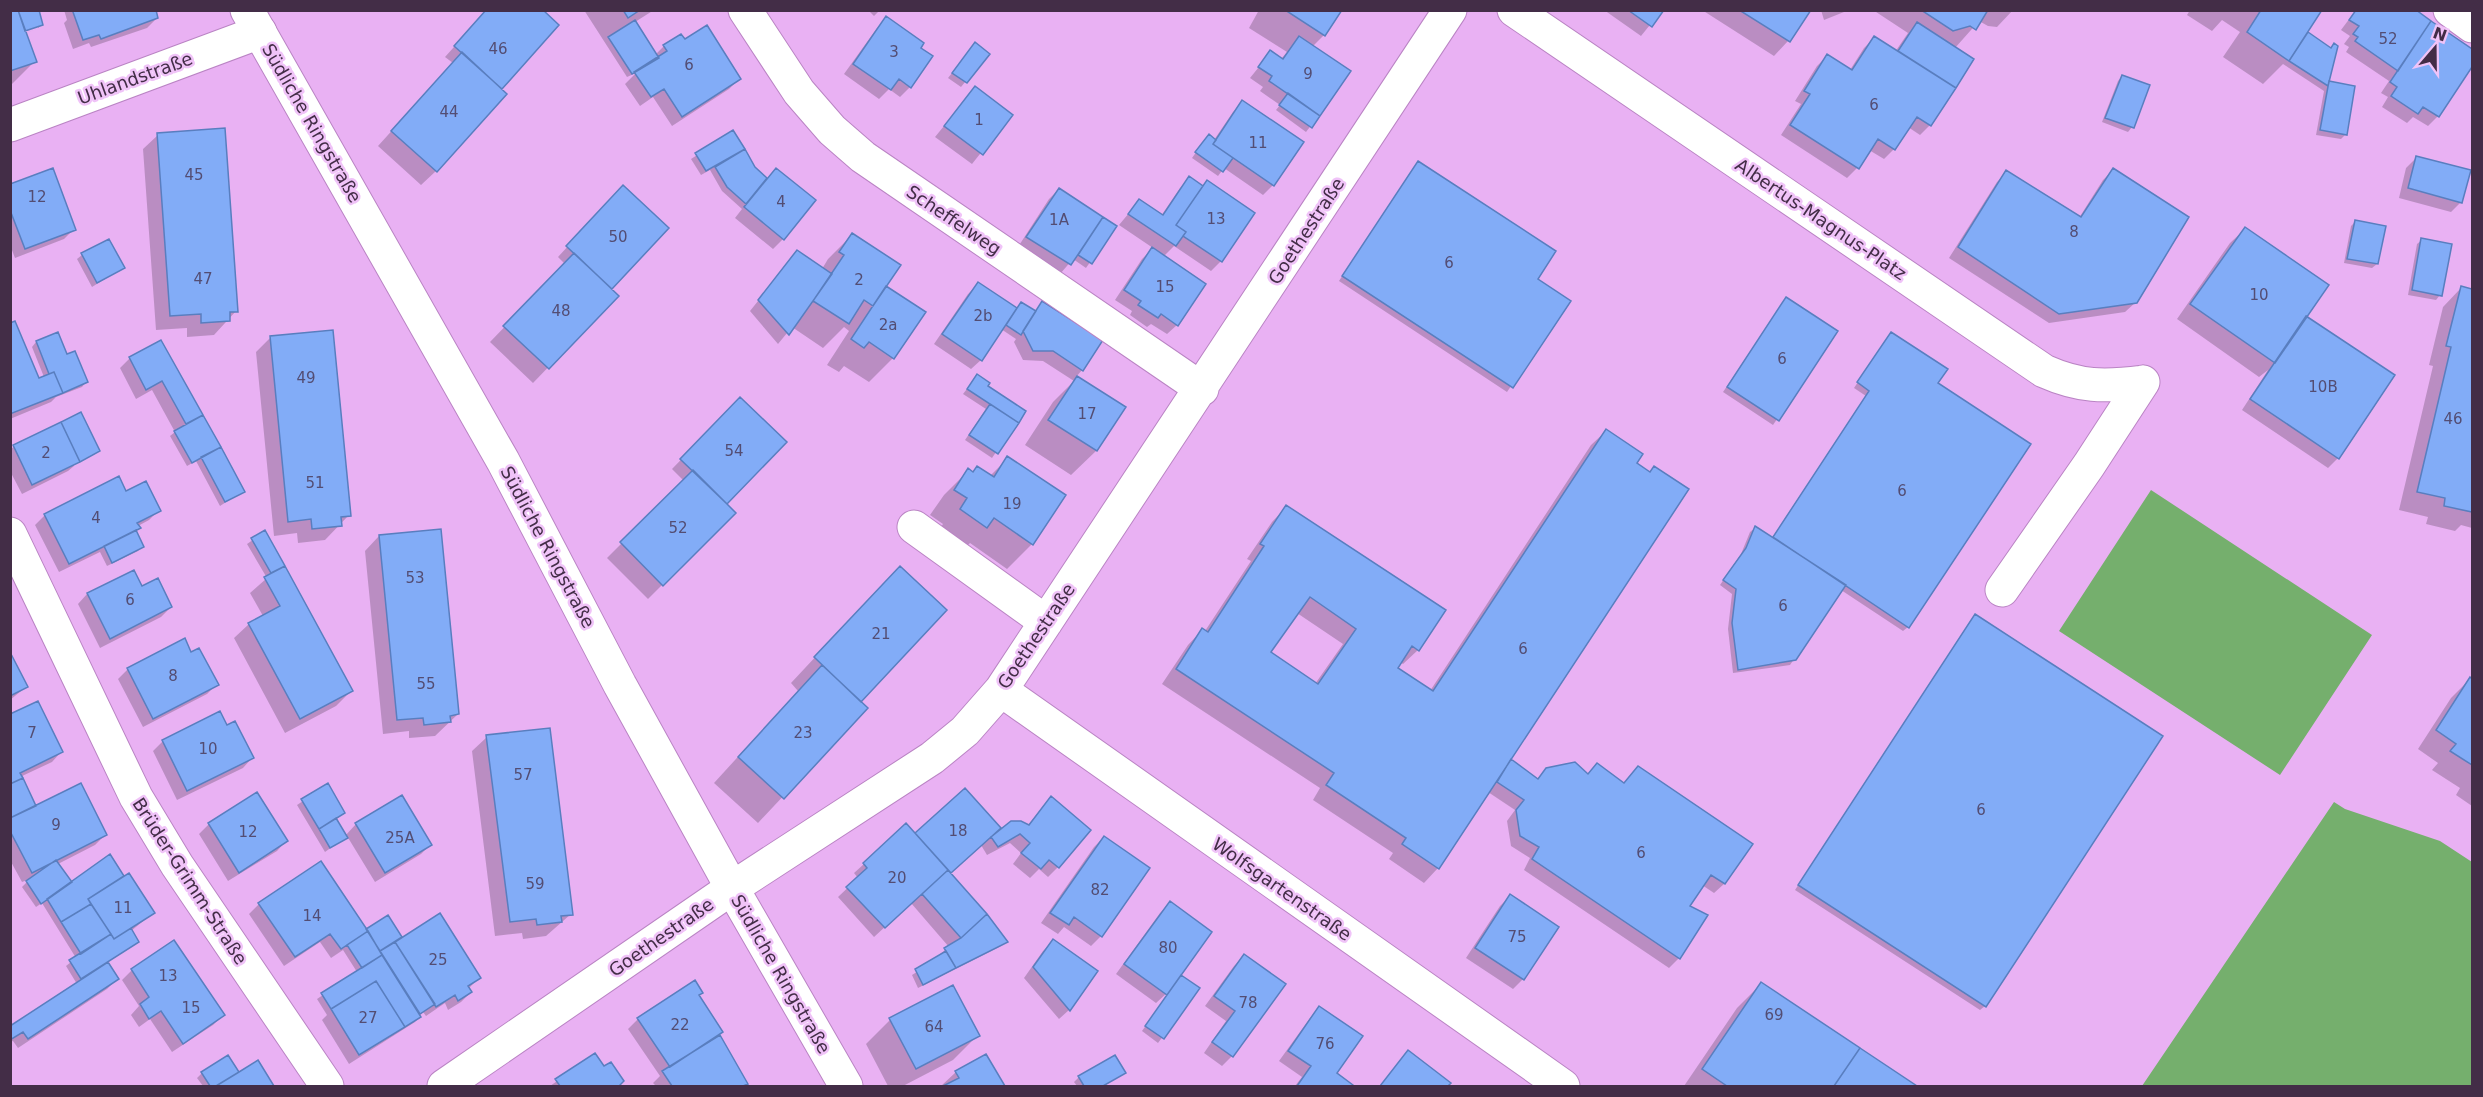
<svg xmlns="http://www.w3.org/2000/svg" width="2483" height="1097" viewBox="0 0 2483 1097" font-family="'DejaVu Sans',sans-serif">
  <rect width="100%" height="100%" fill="#e9b1f3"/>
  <path fill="#75af6d" d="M2151,490l221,145 -92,140 -221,-144z
    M2334,802l11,7 95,32 32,21v224h-330z"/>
  <path fill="#0003" fill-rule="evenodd" d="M10,10l32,15 -4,3v-3l-20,7 1,3 19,-6 -13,4 10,28 -25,25z
    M64,10h90l3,8 -10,10 -56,19 -2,-4 -16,6 -9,-26 3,-3z
    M487,10l70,15 -58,64 -63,82 -15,14 -43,-39 75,-83 -8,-6z
    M584,10h70l-19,12 20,33 9,-9 75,33 -10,10 -57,37 -19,-29 -13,9 -15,-22 11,-11 -9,4z
    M868,10h12l-6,6z
    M1259,10h81l-16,25 -12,12 7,68 -13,17 -30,-22 4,-5 -20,-14 3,-4 -13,-9 21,-26 10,7 6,-7 -38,-24z
    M1604,10h58l-21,26z
    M1702,10h107l-21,31 -14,15z
    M1821,10h28l-25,10z
    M1873,10h140l-16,17 -9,-1 -9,-5 -24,27 17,11 -42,66 -10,10 -12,-8 -14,22 -10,10 -15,-9 -12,18 -10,10 -66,-43 20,-31 -6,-3 22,-35 10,-10 23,14 14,-22 10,-10 21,14 13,-19z
    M2190,10h130l-17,30 5,-6 19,48 27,5 -9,48 -4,4 -25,-4 8,-44 -41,-27 -20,20 -40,-27 17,-25 -18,-12 -10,11 -25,-16z
    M2356,10h57l59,41v13l-34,52 -10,10 -15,-9 -6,6 -25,-16 6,-10 -7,-4 8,-12 -43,-29 3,-5 -5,-3 6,-8 -9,-6z
    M887,18l23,69 -10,10 -11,-8 -10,10 -35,-25 33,-46z
    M971,49l17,5 -27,33 -13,-9z
    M2122,76l10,51 -4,5 -26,-10 16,-41z
    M975,88l36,27 -39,49 -37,-27z
    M1243,102l30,83 -10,10 -39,-27 -6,8 -26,-18 12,-17 10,-1 19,-28z
    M733,132l21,36 12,12 10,-10 7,69 -10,10 -38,-31 7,-9 -20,-18 -12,-21 -9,5 -10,-16z
    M158,135l78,176 -22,24 -27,2v-9l-31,2 -13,-181z
    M2416,158l45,44 -10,10 -52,-14 7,-30z
    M1414,167l122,112 33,22 -62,91 -168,-111z
    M2113,170l23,132 -11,10 -76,11 -100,-65 48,-76 10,-10 72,46 24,-38z
    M1190,178l12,9 19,74 -10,10 -37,-25 -11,11 14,68 -10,9 -16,-10 -4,3 -17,-12 2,-4 -17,-11 27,-41 11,-11 -34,-23 20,-24 22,15 19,-28z
    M10,185l64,44 -10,10 -49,19 -5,-13z
    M1059,189l56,37 -29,42 -13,-9 -13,15 -42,-27 31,-48z
    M613,197l54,31 -57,61 7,7 -84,87 -43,-41 75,-78 -7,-7z
    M2355,222l22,42 -5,4 -28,-5 7,-37z
    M2245,229l93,229 -10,10 -86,-58 26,-40 -9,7 -82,-58 53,-76z
    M852,235l32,51 9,72 -24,24 -25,-16 -5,6 -12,-7 22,-34 -5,-4 -21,21 -31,-21 -14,17 -28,-33 47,-59 25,17 6,-10z
    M2422,240l18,55 -4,5 -28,-5 9,-51z
    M82,255l42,12 -32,20 -15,-28z
    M978,284l38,25 5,-6 13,9 9,-9 39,67 -6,7 48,30 -28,44 -25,24 -46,-30 28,-43 21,-21 -31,-20 -20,-1 -9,-18 2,-3 -15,-10 -20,31 -10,9 -37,-25 34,-50z
    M2461,288l11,3v237l-11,-3 -6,6 -29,-7 2,-7 -29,-7 34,-144 -4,-1 14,-58z
    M1786,299l50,33 -63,93 -50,-33z
    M10,324l28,56 6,-3 -12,-30 4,-5 30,14 20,26 -4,5 -26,10 -5,5 -41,17z
    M271,337l78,178 -24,25 -27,3 -1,-10 -23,3 -18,-184z
    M1887,338l49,46 -28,243 -5,4 -62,-41 -51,75 -57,8 -5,-44 4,-35 -12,-9 21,-31 9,-22 5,-4 17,10 94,-142 -12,-8z
    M160,342l83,149 -23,15 -24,-45 -9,5 -17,-30 5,-4 -23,-42 -16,9 -16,-31 10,-10z
    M977,376l9,10 38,25 -32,47 -27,-18 21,-31 -23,-15z
    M740,399l-15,105 9,9 -86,86 -41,-41 77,-77 -12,-12z
    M80,414l19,37 -26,13 1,2 -6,5 -46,23 -12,-23v-22z
    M1606,431l29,33 -125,296 26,20 11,-11 40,6 10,-10 26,19 15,-16 113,76 -27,40 -10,9 -12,-8 -14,21 -9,52 -10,10 -145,-98 6,-12 -19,-12 -4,-25 8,-11 -27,-18 -50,76 -14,15 -35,-24 4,-6 -80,-53 7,-12 -158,-104 26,-39 14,-15 3,1 46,-70 -4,-2 25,-37 14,-15 132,143 -15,14 -3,-2 -4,7 34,22 161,-246zM1297,613l46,31 -28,40 -46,-32z
    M1008,458l24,86 -25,25 -37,-26 -9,9 -25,-17 7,-11 -13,-9 14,-20 25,-25 3,3 5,-5 13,8z
    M159,510l-10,10 -11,6 -3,5 7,15 -4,5 -31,15 -7,-14 -41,20 -24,-47 10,-10z
    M264,532l87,159 -15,15 -51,27 -51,-95 15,-14 14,-8 -13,-23 17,-15 -20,-34z
    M379,536l79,178 -23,22 -26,2v-7l-26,3 -18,-183z
    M133,572l8,16 30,19 -10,10 -61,31 -22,-44 9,-10z
    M875,593l-16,109 7,6 -108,115 -44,-40 84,-92 -7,-8z
    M1975,615l10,391 -5,4 -185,-120z
    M184,640l7,14 26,30 -10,10 -64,33 -25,-48 10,-10z
    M10,656l16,31 -16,13z
    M2470,679l2,2v125l-16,-11 4,-7 -28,-18 6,-7 -20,-14 33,-51z
    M10,716l51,36 -9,10 -32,15 15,31 70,27 -10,10 -37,19 13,20 39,-28 13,22 30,35 -22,18 6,10 -31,22 11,16 -10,10 -89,59 -5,-7 -3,1v-14l67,-44 -11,-18 10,-8 -34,-55 -6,4 -14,-20 8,-8 -8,3 -12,-22z
    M226,727l26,31 -9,10 -66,32 -24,-49 10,-10z
    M487,737l84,177 -25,22 -23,3 -1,-6 -27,3 -23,-185z
    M327,785l17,28 -9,7 10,16 11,-12 75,20 -10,10 -46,28 -28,-46 -22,16 -28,-47z
    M965,790l36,40 26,-4 24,-28 7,69 -10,10 -9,-8 -9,9 -17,-14 8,-11 -11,-10 -23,12 -6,-10 -32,29 57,68 -5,4 -83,42 -6,-13 30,-19 -2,-2 9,-7 -38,-44 -37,34 -36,-40 20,-19 -4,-5 10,-9 51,-29z
    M257,794l29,47 -9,10 -49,30 -29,-47 10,-10z
    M1104,837l-3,99 -10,10 -27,-19 -6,7 -17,-11 53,-76z
    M1510,896l13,83 -10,10 -47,-31 34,-52z
    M1170,903l6,78 22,8 -40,54 -16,-12 26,-36 -1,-2 -11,10 -40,-29 44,-61z
    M259,904l107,27 22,-13 13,21 78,39 -11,11 3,3 -10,10 -13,8 -3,-7 -19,13 -3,-4 -8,10 -66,42 -27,-44 5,-5 -10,-16 40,-27 -14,-22 -12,8 -11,-16 -36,24 -35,-52z
    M1053,941l43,31 -27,38 -10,9 -35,-41 19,-27z
    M1244,956l-12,100 -10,10 -18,-13 22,-32 -21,-15 29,-40z
    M132,970l91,45 -10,10 -41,27 -22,-33 -11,8 -8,-12 8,-9 -17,-26z
    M1761,984l154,102h-231l53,-78z
    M697,996l21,39 30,51h-92l-3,-3 7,-7 -32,-47 10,-10z
    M1320,1008l15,66 16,11 -1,1h-55l7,-9 -23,-16 31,-43z
    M890,1020l88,15 -25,25 -50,26h-15l-22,-42z
    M1408,1052l41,31 -3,3h-66z
    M595,1055l9,13 18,13 -5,5h-67z
    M986,1056l17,30h-62l15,-14z
    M257,1062l15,24h-69l-6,-8 5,-5 30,3z
    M1124,1073l-20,13h-27l-3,-4 5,-5z"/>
  <path fill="#82acf7" stroke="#597ebf" stroke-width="1.5" fill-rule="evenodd" d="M10,10h8l19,52 -27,9z
    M18,10h21l4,15 -18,6z
    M76,10h80l2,8 -57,21 -2,-4 -16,5 -10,-28z
    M486,10h57l16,15 -57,64 -48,-43z
    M623,10h17l-12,8z
    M1285,10h57l-17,26z
    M1628,10h36l-12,17z
    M1739,10h72l-21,32z
    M1921,10h67l-12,20 -6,-4 -17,5z
    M2261,10h61l-33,51 -42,-29z
    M2356,10h60l15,11 -33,50 -43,-30 3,-4 -5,-3 6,-8 -10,-6z
    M886,16l38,27 -3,5 12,8 -22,32 -12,-9 -8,11 -38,-26z
    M635,20l24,38 -27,16 -24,-37z
    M2431,21l41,28v18l-33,50 -16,-10 -5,7 -27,-18 6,-9 -7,-5z
    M1917,22l57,37 -18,29 -58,-37z
    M707,25l34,54 -59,38 -18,-28 -13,8 -17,-25 33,-21 -4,-6 18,-11 4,5z
    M2308,32l23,16 3,-5 4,3 -10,40 -39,-25z
    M1299,36l52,35 -31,45 -51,-35 3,-5 -14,-9 12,-17 13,9z
    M1874,36l82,52 -25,38 -14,-9 -22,33 -17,-11 -19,30 -69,-44 20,-31 -6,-3 23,-37 25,16z
    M975,42l15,12 -23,29 -15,-10z
    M462,52l45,42 -70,78 -46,-41z
    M2122,75l28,10 -16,43 -29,-10z
    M2329,81l26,5 -8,49 -27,-5z
    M975,86l38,29 -30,40 -39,-29z
    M1288,93l32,23 -8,12 -33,-23z
    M1242,100l62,42 -30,44 -61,-42z
    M225,128l13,184h-8v9l-29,2v-9l-31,2 -13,-183z
    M733,130l12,19 -39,22 -11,-18z
    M1209,134l7,6 -3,4 20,14 -10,14 -28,-20z
    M745,149l10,18 12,11 -21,26 -19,-17 -12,-20z
    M2416,156l55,14 -9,33 -54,-15z
    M1418,161l138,90 -18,28 33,22 -58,87 -171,-112z
    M53,168l23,62 -51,19 -15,-39v-26z
    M776,168l40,32 -32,40 -40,-33z
    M2113,168l76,49 -52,86 -78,11 -101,-67 48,-77 75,47z
    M1189,176l14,10 -27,39 10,7 -10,14 -48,-32 11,-15 24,16z
    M1207,180l48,33 -33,49 -39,-26 3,-4 -10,-7z
    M623,185l46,43 -57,61 -46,-43z
    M1059,188l44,29 -32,48 -45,-28z
    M1103,217l14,9 -25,38 -14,-9z
    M2355,220l31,6 -8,38 -31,-5z
    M2245,227l84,58 -54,78 -85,-59z
    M852,233l49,32 -28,41 -9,-6 -15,24 -36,-23 31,-46 -5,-3z
    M2421,238l31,6 -10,52 -30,-6z
    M109,239l16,29 -28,15 -16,-30z
    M1152,247l54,37 -28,42 -17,-12 -3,4 -20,-13 3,-4 -17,-11z
    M797,250l35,24 -43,61 -31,-35z
    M574,253l45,43 -70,73 -46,-43z
    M978,282l39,26 -35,53 -40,-27z
    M886,286l40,26 -32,47 -25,-17 -5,6 -13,-9z
    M2461,286l11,3v223l-28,-6 1,-8 -28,-6 34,-145 -5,-1z
    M1786,297l52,34 -59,90 -52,-34z
    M1042,301l61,39 -20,31 -30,-20h-20l-10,-20z
    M1021,302l15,9 -15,24 -15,-10z
    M2306,316l89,59 -56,84 -89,-60z
    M15,321l24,57 15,-6 9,21 -53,21v-91z
    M333,330l18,186 -10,1 1,9 -30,3 -1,-10 -23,3 -18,-186z
    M58,332l9,22 8,-3 13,31 -25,11 -9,-21 -5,2 -13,-33z
    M1891,332l57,37 -10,14 93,61 -122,184 -136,-91 96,-146 -12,-9z
    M161,340l42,75 -17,9 -24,-43 -16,9 -17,-33z
    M977,374l13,9 -2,3 38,25 -7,12 -52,-34z
    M1077,376l49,31 -29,44 -49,-31z
    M740,397l47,45 -60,62 -47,-45z
    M990,404l29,19 -21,31 -29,-19z
    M81,412l19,39 -20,11 -19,-40z
    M203,415l18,32 -29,16 -18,-32z
    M61,422l19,40 -48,23 -19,-40z
    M1606,429l37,25 -6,9 13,9 4,-6 35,23 -250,380 -37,-25 4,-6 -80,-53 8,-12 -158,-104 26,-41 6,4 56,-86 -4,-2 26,-39 160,105 -27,41 -7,-5 -14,22 35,23zM1310,597l46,32 -38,55 -47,-32z
    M221,447l24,45 -20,10 -24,-45z
    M1007,456l59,39 -33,50 -39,-27 -7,10 -27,-19 7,-11 -13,-8 14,-22 5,4 4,-6 17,11z
    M693,470l43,43 -73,73 -43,-44z
    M119,476l7,15 20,-10 15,30 -24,12 4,5 -72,36 -25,-50z
    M1755,526l91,59 -50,75 -58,10 -6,-47 4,-34 -13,-9 23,-32z
    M441,529l18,185 -9,2 1,6 -27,3 -1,-7 -26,2 -18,-185z
    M136,530l8,17 -32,16 -8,-17z
    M265,530l20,36 -14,7 -20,-35z
    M285,566l68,125 -53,28 -52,-96 32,-17 -16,-29z
    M900,566l47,44 -86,92 -47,-45z
    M134,570l8,16 16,-8 14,29 -62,32 -23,-46z
    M1975,614l188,122 -177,271 -188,-122z
    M185,638l6,14 8,-4 20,37 -66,34 -26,-51z
    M10,652l18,35 -18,9z
    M822,665l46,43 -84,91 -46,-42z
    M2470,677l2,2v86l-22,-14 6,-7 -20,-14z
    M38,701l25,51 -43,21 3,5 -13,6v-70z
    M220,711l7,14 8,-4 19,37 -67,33 -25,-51z
    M550,728l23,187 -12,1 1,6 -25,3 -1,-6 -26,3 -24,-187z
    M1511,759l27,20 8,-11 29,-6 13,12 9,-11 27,20 14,-17 115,78 -28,40 -14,-9 -21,31 18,9 -28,44 -148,-100 7,-12 -19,-11 -4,-26 8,-10 -27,-18z
    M23,778l13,28 -26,12v-34z
    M81,783l26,52 -75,38 -22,-42v-13z
    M328,783l17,30 -26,16 -18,-30z
    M965,788l36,40 -50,45 -36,-40z
    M257,792l31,49 -49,32 -31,-50z
    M402,795l30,50 -47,28 -30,-50z
    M1051,796l40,34 -32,38 -10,-8 -8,9 -20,-16 9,-10 -10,-9 -22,13 -7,-10 20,-16h10l8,4z
    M336,818l12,20 -18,10 -11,-19z
    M906,823l42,47 -63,58 -39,-41 21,-19 -4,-5z
    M1104,836l46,32 -48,69 -28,-20 -5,8 -19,-12z
    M110,854l14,22 -36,23 3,5 -30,18 -14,-23z
    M56,860l16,22 -31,22 -15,-23z
    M321,861l47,70 -27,18 -11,-15 -35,23 -37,-54z
    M948,870l39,44 -26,24 -39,-44z
    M129,873l26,40 -41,26 -26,-40z
    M1510,894l49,33 -35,53 -49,-32z
    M1170,901l42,31 -45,63 -43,-31z
    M91,904l20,30 -30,20 -20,-32z
    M440,913l41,65 -13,8 4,6 -14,9 -3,-6 -19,12 -41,-65z
    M987,914l21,28 -52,26 -12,-20 17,-10z
    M388,915l14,22 -22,14 -14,-22z
    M131,928l8,14 -58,37 -12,-19 42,-26 3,5z
    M368,931l14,24 -20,13 -15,-23z
    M1053,939l45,32 -28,40 -37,-44z
    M174,940l51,75 -42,29 -22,-33 -12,8 -9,-15 9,-7 -18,-28z
    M395,942l40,62 -15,10 -40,-63z
    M946,951l10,17 -33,17 -8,-16z
    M1244,954l42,30 -53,73 -21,-15 23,-31 -21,-15z
    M382,955l39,62 -16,10 -29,-46 -45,28 -10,-16z
    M108,962l11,17 -91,60 -5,-7 -13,8v-14z
    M1181,975l19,13 -36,51 -19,-13z
    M695,980l8,13 -4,2 24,37 -53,35 -33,-49z
    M376,981l29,46 -46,28 -28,-46z
    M1761,982l99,66 -26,38h-107l-25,-17z
    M953,985l27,51 -64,33 -27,-51z
    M1319,1006l44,30 -26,37 16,12 -1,1h-55l14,-20 -23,-15z
    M720,1035l28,49 -5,2h-71l-10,-15z
    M1860,1048l57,38h-83z
    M1408,1050l43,33 -3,3h-68z
    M595,1053l9,13 7,-4 13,19 -5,5h-59l-5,-7z
    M986,1054l19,32h-62l16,-8 -4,-7z
    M228,1055l11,17 -23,14h-6l-9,-14z
    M1115,1055l11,18 -23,13h-19l-6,-10z
    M258,1060l16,26h-58l23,-14z"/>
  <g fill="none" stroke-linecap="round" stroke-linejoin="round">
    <g stroke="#ba84c4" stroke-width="35">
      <path id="minor" d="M745,10l54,82 33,38 31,27 339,232
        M1514,10l530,361c36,16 60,16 99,11
        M2450,10l22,16
        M10,125l250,-93
        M914,527l132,95
        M10,534l126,263 41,68 150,221
        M2002,590l87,-125 54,-83
        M1001,690l562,396
        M444,1086l288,-198 200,-130 33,-27 36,-41 449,-680"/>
    </g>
    <g stroke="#ba84c4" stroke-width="35">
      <path id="major" d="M247,10l256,451 117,224 112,203 114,198"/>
    </g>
    <use href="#minor" stroke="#fff" stroke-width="33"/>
    <use href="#major" stroke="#fff" stroke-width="33"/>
  </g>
  <g text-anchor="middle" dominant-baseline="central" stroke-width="5" stroke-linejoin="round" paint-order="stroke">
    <g font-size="15" fill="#534d73">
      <text x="2388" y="39">52</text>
      <text x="498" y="49">46</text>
      <text x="894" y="52">3</text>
      <text x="689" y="65">6</text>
      <text x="1308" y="74">9</text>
      <text x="1874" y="105">6</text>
      <text x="449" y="112">44</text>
      <text x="979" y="120">1</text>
      <text x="1258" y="143">11</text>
      <text x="194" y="175">45</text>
      <text x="37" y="197">12</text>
      <text x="781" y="202">4</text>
      <text x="1216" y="219">13</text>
      <text x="1059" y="220">1A</text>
      <text x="2074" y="232">8</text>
      <text x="618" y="237">50</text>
      <text x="1449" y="263">6</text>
      <text x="203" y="279">47</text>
      <text x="859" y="280">2</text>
      <text x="1165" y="287">15</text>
      <text x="2259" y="295">10</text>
      <text x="561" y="311">48</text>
      <text x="983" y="316">2b</text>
      <text x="888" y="325">2a</text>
      <text x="1782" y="359">6</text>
      <text x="306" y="378">49</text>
      <text x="2323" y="387">10B</text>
      <text x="1087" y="414">17</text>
      <text x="2453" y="419">46</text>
      <text x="734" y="451">54</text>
      <text x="46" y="453">2</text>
      <text x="315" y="483">51</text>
      <text x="1902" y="491">6</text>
      <text x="1012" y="504">19</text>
      <text x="96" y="518">4</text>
      <text x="678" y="528">52</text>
      <text x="415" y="578">53</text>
      <text x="130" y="600">6</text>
      <text x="1783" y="606">6</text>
      <text x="881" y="634">21</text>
      <text x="1523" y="649">6</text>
      <text x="173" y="676">8</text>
      <text x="426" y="684">55</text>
      <text x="32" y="733">7</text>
      <text x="803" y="733">23</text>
      <text x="208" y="749">10</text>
      <text x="523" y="775">57</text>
      <text x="1981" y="810">6</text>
      <text x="56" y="825">9</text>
      <text x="958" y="831">18</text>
      <text x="248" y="832">12</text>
      <text x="400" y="838">25A</text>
      <text x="1641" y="853">6</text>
      <text x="897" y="878">20</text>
      <text x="535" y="884">59</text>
      <text x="1100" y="890">82</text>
      <text x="123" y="908">11</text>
      <text x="312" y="916">14</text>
      <text x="1517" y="937">75</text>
      <text x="1168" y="948">80</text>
      <text x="438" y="960">25</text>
      <text x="168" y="976">13</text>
      <text x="1248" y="1003">78</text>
      <text x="191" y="1008">15</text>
      <text x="1774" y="1015">69</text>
      <text x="368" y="1018">27</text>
      <text x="680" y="1025">22</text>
      <text x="934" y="1027">64</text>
      <text x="1325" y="1044">76</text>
    </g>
    <g font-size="18" fill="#432d47" stroke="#f0c3f8">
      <text transform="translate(135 78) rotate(-20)">Uhlandstraße</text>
      <text transform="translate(312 123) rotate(60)">Südliche Ringstraße</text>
      <text transform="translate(1821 219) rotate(34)">Albertus-Magnus-Platz</text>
      <text transform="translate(954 220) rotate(34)">Scheffelweg</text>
      <text transform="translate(1306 231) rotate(-57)">Goethestraße</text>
      <text transform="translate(548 547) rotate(62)">Südliche Ringstraße</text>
      <text transform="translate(1036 636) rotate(-56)">Goethestraße</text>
      <text transform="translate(190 881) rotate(57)">Brüder-Grimm-Straße</text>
      <text transform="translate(1282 889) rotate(35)">Wolfsgartenstraße</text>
      <text transform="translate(661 937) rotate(-35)">Goethestraße</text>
      <text transform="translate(781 974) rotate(60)">Südliche Ringstraße</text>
    </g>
  </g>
  <rect width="2483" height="1097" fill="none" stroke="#432d47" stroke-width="24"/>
  <g transform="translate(2435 48) rotate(20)" stroke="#f0c3f8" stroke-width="4.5" paint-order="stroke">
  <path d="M0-4.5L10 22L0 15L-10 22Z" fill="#432d47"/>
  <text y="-9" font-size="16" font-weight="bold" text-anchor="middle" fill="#432d47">N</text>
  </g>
</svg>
